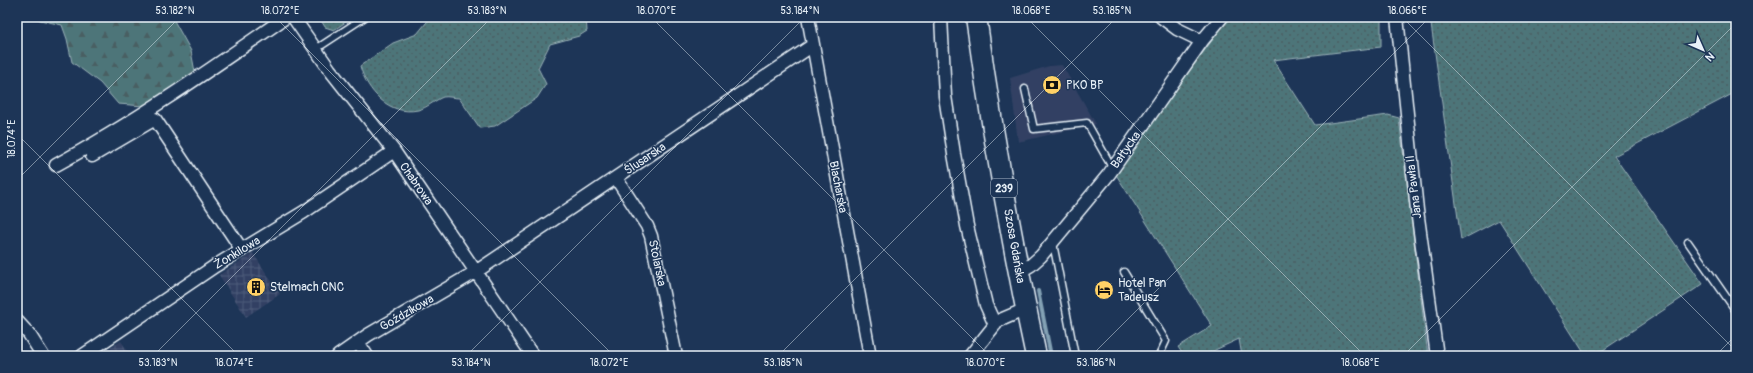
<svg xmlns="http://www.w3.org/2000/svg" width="1753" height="373" viewBox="0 0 1753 373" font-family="Pangolin,sans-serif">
  <defs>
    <pattern id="industrial-grid" width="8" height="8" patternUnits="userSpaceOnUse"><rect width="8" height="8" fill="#314163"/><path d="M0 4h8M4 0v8" fill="none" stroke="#4f5d7a"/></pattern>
    <pattern id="green-dots" width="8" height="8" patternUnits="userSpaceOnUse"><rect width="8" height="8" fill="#4e7579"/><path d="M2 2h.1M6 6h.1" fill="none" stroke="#4a5e62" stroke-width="1.8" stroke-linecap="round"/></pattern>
    <pattern id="forest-firs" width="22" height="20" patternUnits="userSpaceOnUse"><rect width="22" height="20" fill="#4e7579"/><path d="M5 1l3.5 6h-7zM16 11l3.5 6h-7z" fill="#4a5e62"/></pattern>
  </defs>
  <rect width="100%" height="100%" fill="#1d3557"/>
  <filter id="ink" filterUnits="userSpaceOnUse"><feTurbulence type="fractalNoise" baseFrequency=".025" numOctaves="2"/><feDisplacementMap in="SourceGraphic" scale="8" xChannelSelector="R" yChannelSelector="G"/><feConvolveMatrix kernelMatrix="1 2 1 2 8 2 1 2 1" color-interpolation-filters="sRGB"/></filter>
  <g filter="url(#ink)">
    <path fill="#314163" d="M1062,65l34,59 -78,18 -8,-64 39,-12z"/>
    <path fill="url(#industrial-grid)" d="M253,253l27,41 -34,23 -27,-42z
      M121,341l10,15h-33z"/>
    <path fill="url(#green-dots)" stroke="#9bb3b8" d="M319,17h34l-19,13 -9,-3z
      M431,17h155l1,14 -8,5 -29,8 -12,24 8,16 -9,14 -42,28 -15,2 -21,-30c-5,0 -11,-2 -16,-1 -8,3 -16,11 -25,13 -29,6 -51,-19 -58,-44l33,-23 24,-9z
      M1229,17h152v30l-108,13 42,65 73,-10 11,3 29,238h-186l-3,-17 -37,17h-18l-6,-9 34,-21 -97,-153z
      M1430,17h306v75l-122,64 89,128 -109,72h-8l-87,-136 -38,20z"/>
    <path fill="url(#forest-firs)" stroke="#9bb3b8" d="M35,17h137l19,34 4,21 -30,24 -21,10 -26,-2 -18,-21 -28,-21 -5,-23 -5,-14 -22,-5z"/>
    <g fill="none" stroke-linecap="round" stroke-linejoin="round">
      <path stroke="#83a1b4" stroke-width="4" d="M1038,291l13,65"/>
      <g stroke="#e8f1f8" stroke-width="9">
        <path id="service" d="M316,49l49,-32
          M1025,89l9,40 53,-6 26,46
          M1688,242l48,69
          M1053,243l22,113
          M1124,272l42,69 -7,15"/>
      </g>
      <g stroke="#e8f1f8" stroke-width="15">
        <path id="minor" d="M293,17l37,53 64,81 139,205
          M808,17l62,339
          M941,17l4,79 9,58 13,72 19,79 9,20
          M1161,17l16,12 25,12
          M1397,17l20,193 20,146
          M92,156l63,-37 87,131
          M56,165c81,-44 155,-96 230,-148
          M616,178l31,48 4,10 25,120
          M1019,272l12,-7 10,-9 68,-82 93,-133 20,-24
          M17,321l12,13 14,22
          M358,342l9,14
          M82,356l133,-90 89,-54 90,-61
          M338,356l30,-21 109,-64 336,-226
          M970,356l28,-35 28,-12"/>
      </g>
      <g stroke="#e8f1f8" stroke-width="23">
        <path id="primary" d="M976,17c16,114 36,227 60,339"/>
      </g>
      <use href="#service" stroke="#1d3557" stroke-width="6"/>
      <use href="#minor" stroke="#1d3557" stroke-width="12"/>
      <use href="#primary" stroke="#1d3557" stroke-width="20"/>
    </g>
  </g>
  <path fill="none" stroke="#e8f1f8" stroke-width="1" stroke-opacity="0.45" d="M275,17l339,339M651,17l339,339M1026,17l339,339M1402,17l334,334M17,134l222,222M17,180l163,-163M153,356l339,-339M466,356l339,-339M778,356l339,-339M1091,356l339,-339M1403,356l333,-333M1715,356l21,-21"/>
  <defs>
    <g id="bank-disc" transform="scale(1)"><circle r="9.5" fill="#ffd166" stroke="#1d3557"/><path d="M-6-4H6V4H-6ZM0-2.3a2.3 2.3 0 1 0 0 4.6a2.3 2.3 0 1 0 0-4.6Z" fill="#111"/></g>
    <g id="building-disc" transform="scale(1)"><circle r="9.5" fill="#ffd166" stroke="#1d3557"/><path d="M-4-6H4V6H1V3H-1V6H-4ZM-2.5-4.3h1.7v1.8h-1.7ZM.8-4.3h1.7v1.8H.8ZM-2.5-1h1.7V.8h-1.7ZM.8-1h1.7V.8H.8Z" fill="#111"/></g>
    <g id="hotel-disc" transform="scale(1)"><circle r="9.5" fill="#ffd166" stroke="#1d3557"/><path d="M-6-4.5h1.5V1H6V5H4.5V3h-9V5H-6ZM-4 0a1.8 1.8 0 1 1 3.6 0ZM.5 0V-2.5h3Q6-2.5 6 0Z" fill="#111"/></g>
  </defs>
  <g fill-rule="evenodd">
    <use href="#bank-disc" x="1052" y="85"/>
    <use href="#building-disc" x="256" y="287"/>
    <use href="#hotel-disc" x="1104" y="290"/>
  </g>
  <g text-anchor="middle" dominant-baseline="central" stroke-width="3" stroke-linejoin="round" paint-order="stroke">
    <rect fill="#1d3557" stroke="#abb9c8" stroke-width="1" x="991" y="179" width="26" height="18" rx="3"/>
    <g font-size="11" font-weight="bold" fill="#e8f1f8">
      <text x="1004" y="188">239</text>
    </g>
    <g font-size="12" fill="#e8f1f8" stroke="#1d3557" text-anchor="start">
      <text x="1066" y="85">PKO BP</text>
      <text x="1118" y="283">Hotel Pan<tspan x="1118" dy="14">Tadeusz</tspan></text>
      <text x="270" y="287">Stelmach CNC</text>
    </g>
    <g font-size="12" fill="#e8f1f8" stroke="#1d3557">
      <text transform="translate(1126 150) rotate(-55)">Bałtycka</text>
      <text transform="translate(645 159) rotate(-34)">Ślusarska</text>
      <text transform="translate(416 184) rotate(55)">Chabrowa</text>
      <text transform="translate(838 187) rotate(79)">Blacharska</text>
      <text transform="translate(1414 187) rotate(-97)">Jana Pawła II</text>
      <text transform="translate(1014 246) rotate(80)">Szosa Gdańska</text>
      <text transform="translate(237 253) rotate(-31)">Żonkilowa</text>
      <text transform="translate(657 263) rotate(78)">Stolarska</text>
      <text transform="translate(407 313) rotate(-30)">Goździkowa</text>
    </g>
  </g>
  <rect width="1753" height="373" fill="none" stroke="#1d3557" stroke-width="44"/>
  <g transform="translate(1703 50) rotate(135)" stroke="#1d3557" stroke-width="3" paint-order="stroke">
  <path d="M0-3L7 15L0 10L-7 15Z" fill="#e8f1f8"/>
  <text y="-6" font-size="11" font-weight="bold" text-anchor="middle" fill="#e8f1f8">N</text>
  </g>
  <rect x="22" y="22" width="1709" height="329" fill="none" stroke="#e8f1f8" stroke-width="1.5"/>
  <g font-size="10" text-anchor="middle" fill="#e8f1f8">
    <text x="175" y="14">53.182°N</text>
    <text x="280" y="14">18.072°E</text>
    <text x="487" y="14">53.183°N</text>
    <text x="656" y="14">18.070°E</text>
    <text x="800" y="14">53.184°N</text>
    <text x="1031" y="14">18.068°E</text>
    <text x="1112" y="14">53.185°N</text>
    <text x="1407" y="14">18.066°E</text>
    <text transform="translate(11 139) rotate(-90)" y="4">18.074°E</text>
    <text x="158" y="366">53.183°N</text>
    <text x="234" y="366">18.074°E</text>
    <text x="471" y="366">53.184°N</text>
    <text x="609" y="366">18.072°E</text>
    <text x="783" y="366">53.185°N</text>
    <text x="985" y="366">18.070°E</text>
    <text x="1096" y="366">53.186°N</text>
    <text x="1360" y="366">18.068°E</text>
  </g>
</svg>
